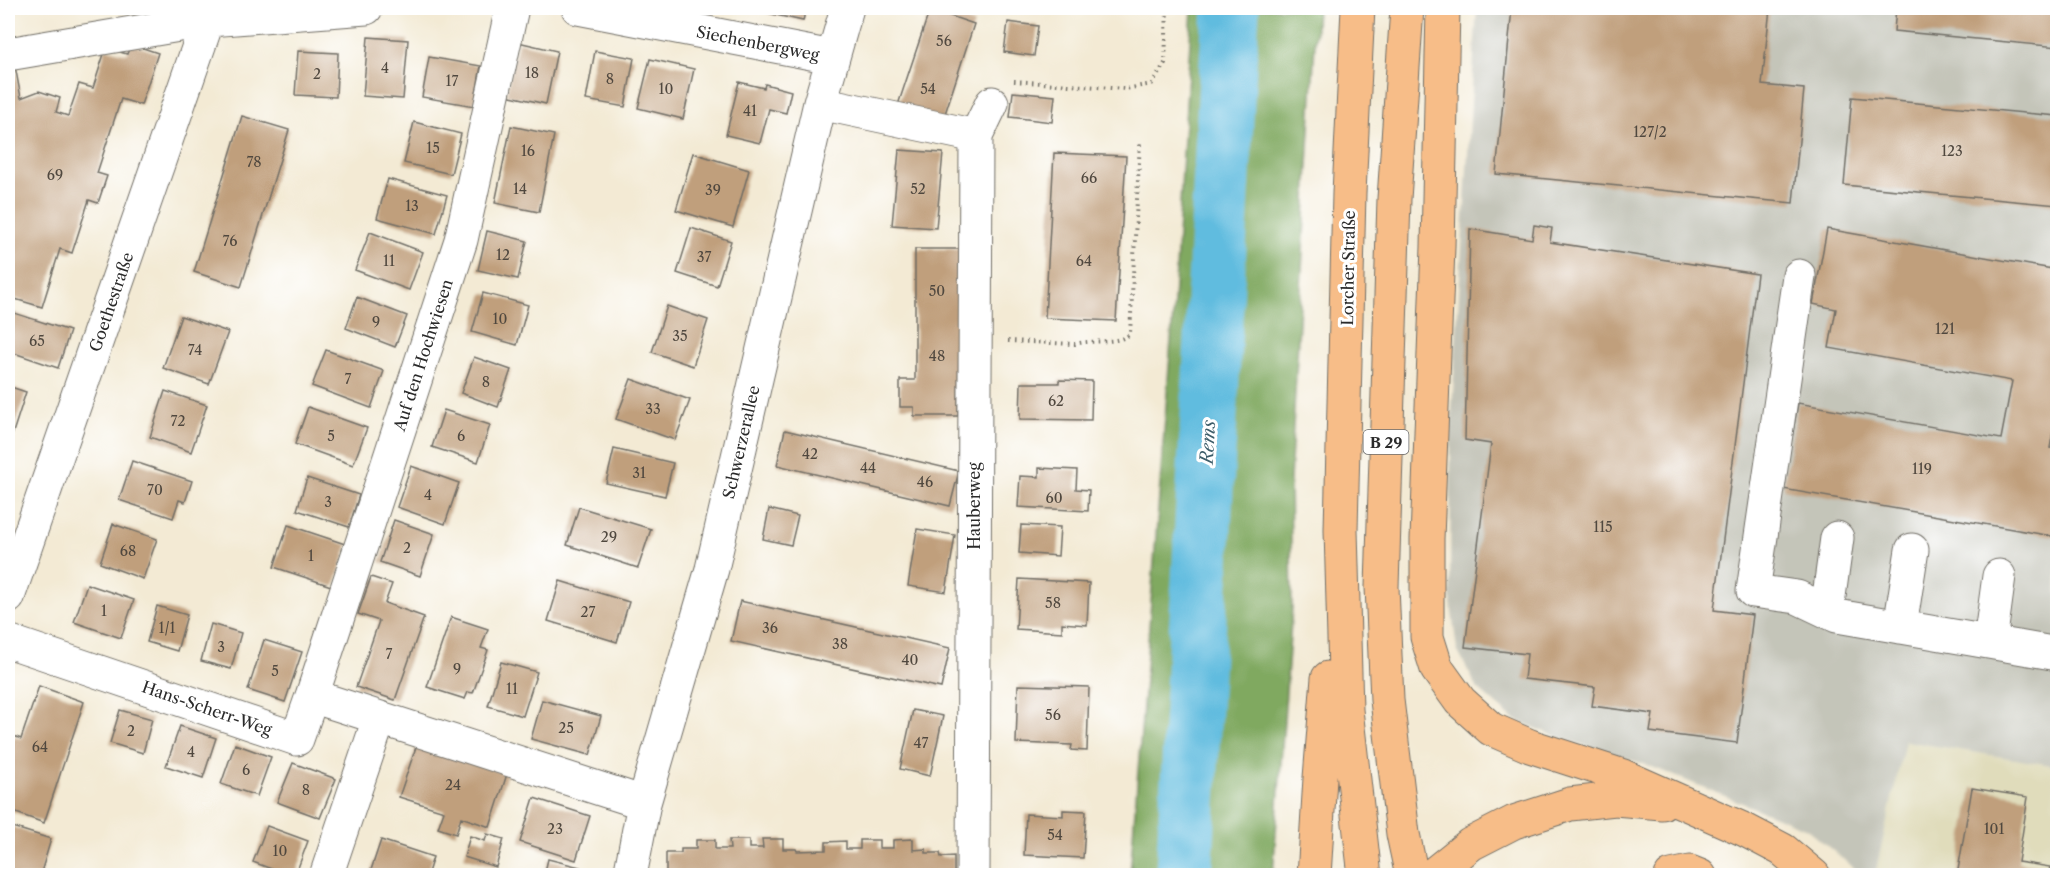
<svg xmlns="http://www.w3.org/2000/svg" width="2065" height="883" viewBox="0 0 2065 883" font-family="'Libre Caslon Text',serif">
  <rect width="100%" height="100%" fill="#fff"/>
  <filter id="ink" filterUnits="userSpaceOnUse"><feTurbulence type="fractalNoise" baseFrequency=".0167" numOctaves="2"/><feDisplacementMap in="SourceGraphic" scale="12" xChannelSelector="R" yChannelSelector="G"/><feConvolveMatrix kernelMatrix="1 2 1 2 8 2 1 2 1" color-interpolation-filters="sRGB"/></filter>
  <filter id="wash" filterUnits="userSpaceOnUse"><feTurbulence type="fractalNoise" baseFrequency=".008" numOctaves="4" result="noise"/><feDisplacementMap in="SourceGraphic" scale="24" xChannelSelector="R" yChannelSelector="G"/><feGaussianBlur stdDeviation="1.35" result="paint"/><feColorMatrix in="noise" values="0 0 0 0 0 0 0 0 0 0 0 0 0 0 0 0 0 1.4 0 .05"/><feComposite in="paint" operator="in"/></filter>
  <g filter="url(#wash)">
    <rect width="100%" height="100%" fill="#f3ead4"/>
    <path fill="#e0dcbb" d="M1904,741l153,25v109l-182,1z"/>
    <path fill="#c4c5b9" d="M1477,8h580v758l-152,-25 -30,134h-13l-55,-46 -157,-63 -92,-29 -45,-18 -35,-30 -21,-39 -7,-54 1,-171z"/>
    <path fill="#80a960" stroke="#566a46" stroke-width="1.5" d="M1192,8h125l-27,472 2,128 -19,267h-143l44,-574z"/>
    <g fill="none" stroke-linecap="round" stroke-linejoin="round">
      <path stroke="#61bcdf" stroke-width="57" d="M1184,876l47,-868"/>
    </g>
    <g id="blocks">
      <path fill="#c09f7c" d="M745,8h61l-3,13z
        M1512,8h258l-8,77 42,4 -11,114 -297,-29z
        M1896,8h162v39l-164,-16z
        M930,9l44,15 -31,96 -45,-15z
        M1008,22l30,4 -4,30 -30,-4z
        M368,37l40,3 -5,59 -40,-3z
        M518,42l39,9 -11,53 -40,-9z
        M131,44l27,9 -17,52 -20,-6 -24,74 10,3 -9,27 -9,-3 -17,53 -12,-4 -18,58 -34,-10v-236l6,-1 7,38 18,-7 21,7 -4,14 12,4 11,-32 14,4 13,-40 21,6z
        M298,51l40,2 -2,44 -41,-2z
        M595,51l39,7 -9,49 -39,-7z
        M429,57l52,9 -7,40 -52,-9z
        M650,59l44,10 -11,50 -45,-11z
        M739,82l25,6 1,-4 26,7 -5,22 -17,-4 -9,34 -34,-8z
        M1013,92l42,4 -3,26 -42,-5z
        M1852,97l206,19v89l-214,-20z
        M242,116l47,14 -48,157 -47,-15z
        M414,122l47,12 -10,40 -47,-11z
        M511,126l43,9 -15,77 -44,-9z
        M899,150l44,3 -7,75 -44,-3z
        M693,153l56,17 -16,57 -57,-17z
        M1054,153l72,3 -10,165 -71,-3z
        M388,179l59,16 -11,39 -59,-16z
        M1534,225l18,3 -2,14 207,32 -43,336 39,5 -16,128 -87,-11 3,-18 -61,-8 3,-19 -71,-8 3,-25 -62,-7 26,-203 -26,-4 5,-211 62,10z
        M691,228l40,13 -14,45 -40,-13z
        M1827,229l231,41v134l-8,44 8,1v88l-275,-48 15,-86 203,36 11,-58 -183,-33 7,-39 -23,-5z
        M487,231l40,10 -9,38 -40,-9z
        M370,232l53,20 -14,38 -54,-20z
        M915,249h45l-2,167h-44v-9h-14v-27h15z
        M483,293l45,12 -11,40 -45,-13z
        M357,297l50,19 -12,31 -49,-19z
        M667,306l41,14 -15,46 -41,-14z
        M8,311l62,20 -12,37 -50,-17z
        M181,316l47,16 -19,52 -46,-16z
        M326,350l58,21 -13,37 -59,-22z
        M474,357l37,13 -13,37 -37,-14z
        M631,379l59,21 -15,40 -59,-21z
        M1059,380l33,1 -1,39 -71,-1 1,-36h38z
        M8,386l18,6 -18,56z
        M165,391l42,14 -16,47 -41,-15z
        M308,407l59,21 -14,37 -58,-21z
        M444,410l46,15 -12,37 -46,-15z
        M785,430l174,41 -9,35 -173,-41z
        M614,449l59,14 -8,33 -59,-13z
        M132,461l60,20 -7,21 -6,-2 -6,18 -54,-18z
        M411,466l48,17 -14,41 -48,-17z
        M1039,468l38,2 -1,19 13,1 -1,21 -70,-4 2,-31 19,1z
        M307,478l52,17 -10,32 -52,-17z
        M579,507l72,22 -13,39 -71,-23z
        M769,509l29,7 -7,29 -28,-6z
        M394,520l40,14 -14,42 -40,-14z
        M113,524l44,15 -14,40 -43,-16z
        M288,525l60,20 -14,42 -60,-20z
        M1021,525l39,2 -2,29 -39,-3z
        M917,529l38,6 -9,57 -38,-6z
        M371,577l21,7 -7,19 39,14 -29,83 -39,-13 23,-66 -21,-7z
        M1019,579l70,4 -2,42 -25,-2v9l-46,-3z
        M560,581l69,21 -12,40 -69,-21z
        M87,584l47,16 -13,38 -47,-16z
        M740,601l210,47 -9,40 -210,-47z
        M157,606l30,9 -10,36 -30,-9z
        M451,617l37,12 -7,19 7,2 -15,43 -5,-1 -3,7 -38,-12z
        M211,624l30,9 -10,36 -30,-8z
        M264,640l38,12 -17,50 -37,-12z
        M501,662l36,10 -14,44 -35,-10z
        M1018,685l71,2 -2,64 -16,-1 1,-5 -56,-2z
        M39,686l45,16 -40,121 -36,-13v-33l4,-12 -4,-1v-9l6,-19 7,3z
        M542,700l59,16 -11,39 -59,-16z
        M120,710l32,9 -9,34 -33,-10z
        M913,710l30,6 -13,60 -30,-7z
        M180,726l36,12 -13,40 -37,-12z
        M235,744l36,13 -14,39 -36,-12z
        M417,744l90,30 -17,53 -29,-10 -5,17 -18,-6 6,-17 -45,-14z
        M293,763l43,16 -16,39 -43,-16z
        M1972,788l56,9 -10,65 32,5 -2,9h-91z
        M534,798l56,18 -14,44 -56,-18z
        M1063,810l23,1 -3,47 -59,-3 2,-41 37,2z
        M9,826l42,13 -11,37h-32v-45z
        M267,826l41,15 -13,35h-5l-37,-14z
        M487,834l17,5 -8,28 -32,-10 6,-21 15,5z
        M762,839h21v10h13l1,2 29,-1v-8l20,-1v8h14v-9h19v8h14v-8l20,-1v11l13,-1v4h14l1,4 13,-1v20h-288v-23h15v-4h15v-9h19v9h15l-1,-9h20v8h14z
        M381,840l52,17 -6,19h-58z
        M548,859l32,8 -2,9h-34z"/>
    </g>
  </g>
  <g filter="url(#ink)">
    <use href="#blocks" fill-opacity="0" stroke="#716e66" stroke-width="1.5"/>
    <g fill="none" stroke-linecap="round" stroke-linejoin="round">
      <g stroke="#716e66" stroke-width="35">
        <path id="minor" d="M578,8l254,49
          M8,54l201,-34 157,-12
          M820,103l156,33
          M1799,276l-46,315 44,6 40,19 221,38
          M8,597l204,-589
          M1827,611l10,-73
          M1900,627l12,-77
          M8,641l289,98 15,-43 332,107
          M1990,642l9,-66
          M312,696l149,-456 51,-232
          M326,876l53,-157
          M630,876l14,-73 68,-234 108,-466 27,-95
          M973,876l3,-740 16,-33"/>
      </g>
      <g stroke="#716e66" stroke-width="35">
        <path id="highway" d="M1358,8l-9,185 -8,337 5,180 19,166
          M1407,8l-13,191 -12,388 5,113 16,134 9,42
          M1443,8l-5,239 -11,292v98l10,32 23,32 31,28 39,17 93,30 122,54 38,20 31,26
          M1314,876l6,-98 8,-100
          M1431,876l40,-32 43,-22 56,-18 45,-5 47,4
          M1671,876l19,-4 10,4"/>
      </g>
      <path stroke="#716e66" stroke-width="4" stroke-dasharray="1.5 4.5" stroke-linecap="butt" d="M1014,81l111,8 27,-5 13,-21 2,-55
        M1008,341l67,3c17,-5 42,1 55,-10l10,-193"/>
      <use href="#minor" stroke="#fff" stroke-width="33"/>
      <use href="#highway" stroke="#f7bd88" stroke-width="33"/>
    </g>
  </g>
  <g text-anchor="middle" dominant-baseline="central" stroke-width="6" stroke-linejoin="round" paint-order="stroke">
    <g font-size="14" fill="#50483f">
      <text x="944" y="41">56</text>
      <text x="385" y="68">4</text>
      <text x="532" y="73">18</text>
      <text x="317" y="74">2</text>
      <text x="610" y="79">8</text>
      <text x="452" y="81">17</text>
      <text x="666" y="89">10</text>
      <text x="928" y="89">54</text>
      <text x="750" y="111">41</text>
      <text x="1650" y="132">127/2</text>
      <text x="433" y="148">15</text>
      <text x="528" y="151">16</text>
      <text x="1952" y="151">123</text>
      <text x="254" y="162">78</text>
      <text x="55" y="175">69</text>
      <text x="1089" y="178">66</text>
      <text x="520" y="189">14</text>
      <text x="918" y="189">52</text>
      <text x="713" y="190">39</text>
      <text x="412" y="206">13</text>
      <text x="230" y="241">76</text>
      <text x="503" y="255">12</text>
      <text x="704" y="257">37</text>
      <text x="389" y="261">11</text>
      <text x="1084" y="261">64</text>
      <text x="937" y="291">50</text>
      <text x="500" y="319">10</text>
      <text x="376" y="322">9</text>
      <text x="1945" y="329">121</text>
      <text x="680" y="336">35</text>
      <text x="37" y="341">65</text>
      <text x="195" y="350">74</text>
      <text x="937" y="356">48</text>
      <text x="348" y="379">7</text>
      <text x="486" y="382">8</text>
      <text x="1056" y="401">62</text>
      <text x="653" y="409">33</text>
      <text x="178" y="421">72</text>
      <text x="331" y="436">5</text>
      <text x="461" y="436">6</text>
      <text x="810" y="454">42</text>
      <text x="868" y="468">44</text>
      <text x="1922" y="469">119</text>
      <text x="639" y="473">31</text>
      <text x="925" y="482">46</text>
      <text x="155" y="490">70</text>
      <text x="428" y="495">4</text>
      <text x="1054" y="498">60</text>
      <text x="328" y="502">3</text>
      <text x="1603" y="527">115</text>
      <text x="609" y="537">29</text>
      <text x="407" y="548">2</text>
      <text x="128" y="551">68</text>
      <text x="311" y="556">1</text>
      <text x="1053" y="603">58</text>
      <text x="104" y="611">1</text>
      <text x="588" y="612">27</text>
      <text x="167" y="628">1/1</text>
      <text x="770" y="628">36</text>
      <text x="840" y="644">38</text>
      <text x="221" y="647">3</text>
      <text x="389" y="654">7</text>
      <text x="910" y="660">40</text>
      <text x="457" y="669">9</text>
      <text x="275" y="671">5</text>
      <text x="512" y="689">11</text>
      <text x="1053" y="715">56</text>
      <text x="566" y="728">25</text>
      <text x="131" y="731">2</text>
      <text x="921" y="743">47</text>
      <text x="40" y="747">64</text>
      <text x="191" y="752">4</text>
      <text x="246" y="770">6</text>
      <text x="453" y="785">24</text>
      <text x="306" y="790">8</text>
      <text x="555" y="829">23</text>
      <text x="1994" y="829">101</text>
      <text x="1055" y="835">54</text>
      <text x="280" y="851">10</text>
    </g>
    <rect fill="#fff" stroke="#6b6b6b" stroke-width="1.5" x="1363.5" y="430" width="45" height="24" rx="4.5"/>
    <g font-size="15" font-weight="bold" fill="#2b2b2b">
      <text x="1386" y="442">B 29</text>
    </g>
    <g font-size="16" fill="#2b2b2b" stroke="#fff">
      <text transform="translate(758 43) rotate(11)">Siechenbergweg</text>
      <text transform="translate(1348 268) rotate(-89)">Lorcher Straße</text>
      <text transform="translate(111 302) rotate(-71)">Goethestraße</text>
      <text transform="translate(423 355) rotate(-72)">Auf den Hochwiesen</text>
      <text transform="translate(741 442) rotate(-77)">Schwerzerallee</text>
      <text transform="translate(974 506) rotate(-90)">Hauberweg</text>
      <text transform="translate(207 708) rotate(19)">Hans-Scherr-Weg</text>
    </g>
    <g font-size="18" font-style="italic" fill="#3e5e6a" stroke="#fff">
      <text transform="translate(1208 442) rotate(-87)">Rems</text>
    </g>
  </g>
  <rect width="2065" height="883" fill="none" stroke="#fff" stroke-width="30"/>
</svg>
